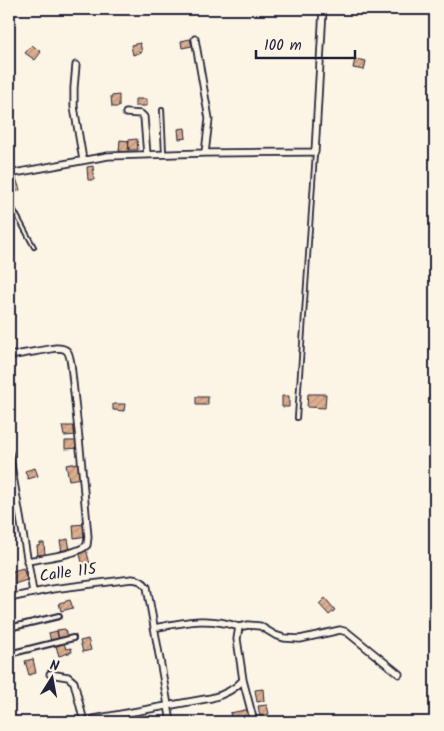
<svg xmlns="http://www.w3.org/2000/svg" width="444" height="731" viewBox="0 0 444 731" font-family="Kalam,sans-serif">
  <defs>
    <pattern id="building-hatch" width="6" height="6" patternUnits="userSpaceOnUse" patternTransform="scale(1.25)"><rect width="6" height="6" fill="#dcae8d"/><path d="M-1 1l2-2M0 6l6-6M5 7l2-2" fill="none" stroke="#bc957b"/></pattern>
  </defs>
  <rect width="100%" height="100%" fill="#fcf5e5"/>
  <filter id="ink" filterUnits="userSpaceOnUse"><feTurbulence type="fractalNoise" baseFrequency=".02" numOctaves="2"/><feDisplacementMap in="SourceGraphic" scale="10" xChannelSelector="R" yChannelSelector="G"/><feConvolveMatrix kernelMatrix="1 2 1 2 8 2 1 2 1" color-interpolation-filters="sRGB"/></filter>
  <g filter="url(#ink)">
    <path fill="url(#building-hatch)" stroke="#22223b" d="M190,39l2,7 -10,2 -1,-7z
      M140,43l2,9 -9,3 -2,-10z
      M32,45l9,7 -6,8 -10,-7z
      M355,59l11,2 -2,9 -11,-2z
      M119,95v12h-7l-1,-11z
      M135,99h12v7h-12z
      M185,128l1,10 -7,1 -1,-10z
      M137,139l1,11h-9l-1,-10z
      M120,140l9,1 -1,11 -9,-1z
      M93,166l1,14h-6l-1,-13z
      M15,175l5,15 -8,3 -3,-11v-5z
      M308,394h18l-1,14 -18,-1z
      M282,396h7v11h-7z
      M196,397h12v8h-12z
      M113,404h12l-1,7 -11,-1z
      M62,426h13l1,9 -12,1z
      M65,441h13l1,7 -14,1z
      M78,463l3,15 -12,2 -3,-15z
      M35,468l3,8 -10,3 -3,-8z
      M85,524l2,12 -13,2 -1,-13z
      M68,539l2,11 -8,2 -2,-11z
      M40,543h4l1,12 -7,1 -1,-10 3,-1z
      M86,549l4,15 -7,2 -4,-15z
      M23,568l4,12 -16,5 -2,-5v-4l2,-1 -1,-3z
      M325,598l10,12 -6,5 -10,-11z
      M70,600l3,8 -12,3 -2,-8z
      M65,629l2,9 -8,2 -2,-10z
      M57,631l2,10 -8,1 -2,-9z
      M88,639l3,11 -8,2 -3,-11z
      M64,643l2,6 5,-1 1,4 -13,4 -3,-10z
      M33,659l3,14 -7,2 -4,-14z
      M263,689l1,12 -7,1 -2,-12z
      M267,705l2,9 -9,2 -2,-10z
      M250,709l1,6 -12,2 1,5h-8l-2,-9z"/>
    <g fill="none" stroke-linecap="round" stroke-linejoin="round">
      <g stroke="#22223b" stroke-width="6">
        <path id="service" d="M162,110l2,43
          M9,201l25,46
          M297,418l18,-265"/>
      </g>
      <g stroke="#22223b" stroke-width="8">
        <path id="pedestrian" d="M9,628l50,-12
          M9,654l64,-16"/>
      </g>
      <g stroke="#22223b" stroke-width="9">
        <path id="minor" d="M195,39l14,80 -4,34
          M76,65l-2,23v19l9,53
          M126,113l15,1 3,3 3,38
          M9,174l99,-18 97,-3 110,-1 8,-143
          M9,356l47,-8c13,0 13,5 15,16l10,94 7,79 -1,8c-10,10 -45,13 -60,16
          M9,453l24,139
          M9,598l43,-9 80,-10c7,1 11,2 15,8l24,135
          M154,628c31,-6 54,-12 85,-1
          M50,674l18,3 6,5 10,40
          M77,722l134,-24c13,-3 23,-8 32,-18
          M254,722l-11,-42 -6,-41 2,-12 9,-2 12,1 15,9 9,3 16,1 40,-9 7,2 52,42"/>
      </g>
      <use href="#service" stroke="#fcf5e5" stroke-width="2.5"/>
      <use href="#pedestrian" stroke="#fcf5e5" stroke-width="4"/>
      <use href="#minor" stroke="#fcf5e5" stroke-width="5.5"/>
    </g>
  </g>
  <g text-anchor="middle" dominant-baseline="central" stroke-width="4.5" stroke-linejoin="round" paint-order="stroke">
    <g font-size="16" fill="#22223b" stroke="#fcf5e5">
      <text transform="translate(68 573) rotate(-8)">Calle 115</text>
    </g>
  </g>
  <rect width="444" height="731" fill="none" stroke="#fcf5e5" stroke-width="30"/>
  <rect x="15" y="15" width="414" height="701" fill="none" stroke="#22223b" stroke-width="2" filter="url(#ink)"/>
  <g transform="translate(52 678) rotate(11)" stroke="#fcf5e5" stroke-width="4" paint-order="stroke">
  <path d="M0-4L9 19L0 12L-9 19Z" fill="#22223b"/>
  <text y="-8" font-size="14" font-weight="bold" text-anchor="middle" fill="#22223b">N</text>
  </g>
  <path d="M256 50v8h99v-8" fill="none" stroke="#22223b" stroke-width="2.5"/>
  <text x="264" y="50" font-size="15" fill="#22223b" stroke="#fcf5e5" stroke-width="4" paint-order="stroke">100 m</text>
</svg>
